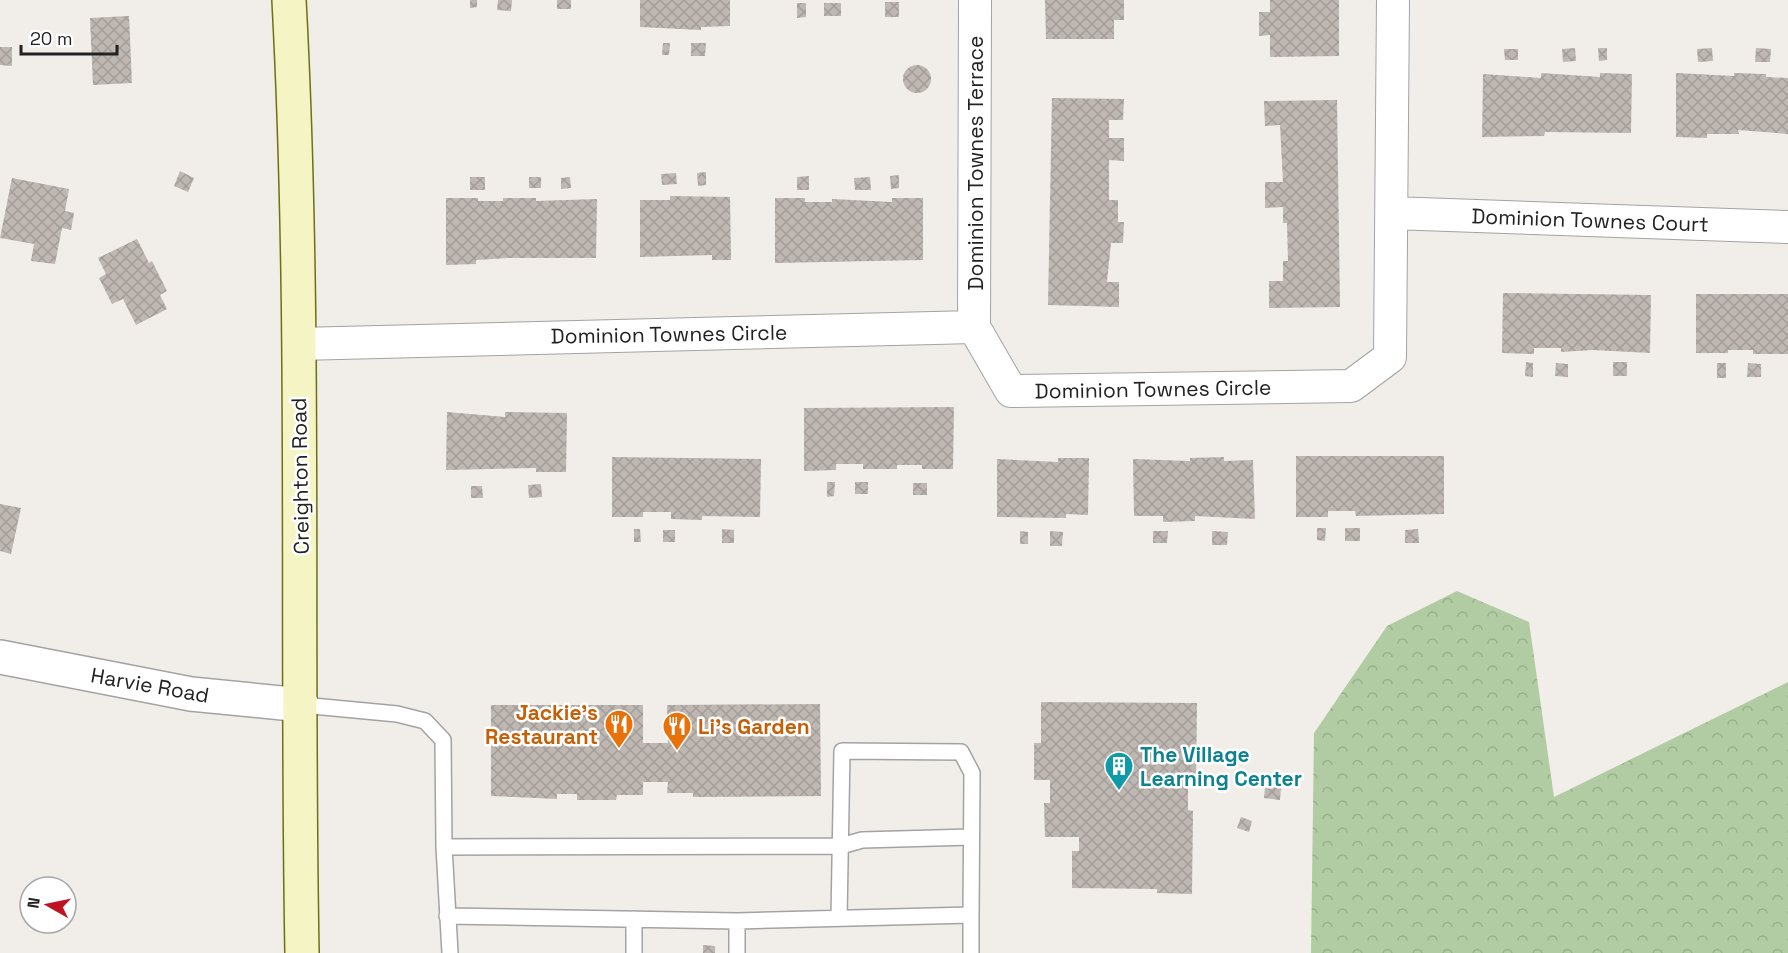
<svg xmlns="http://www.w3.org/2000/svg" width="1788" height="953" viewBox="0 0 1788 953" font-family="'Space Grotesk',sans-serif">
  <defs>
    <pattern id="forest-crowns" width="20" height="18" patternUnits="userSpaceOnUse" patternTransform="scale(1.5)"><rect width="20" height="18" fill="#b1cca2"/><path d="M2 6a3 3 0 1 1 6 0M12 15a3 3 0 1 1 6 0" fill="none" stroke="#98af8b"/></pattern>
    <pattern id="building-cross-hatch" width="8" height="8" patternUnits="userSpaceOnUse" patternTransform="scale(1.5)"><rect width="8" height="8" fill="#beb7b2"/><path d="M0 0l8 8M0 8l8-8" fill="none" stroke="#a39d99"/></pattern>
  </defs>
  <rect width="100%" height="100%" fill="#f1eee9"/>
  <path fill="url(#forest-crowns)" d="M1457,591l72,31 25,175 234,-115v271h-477l3,-220 73,-107z"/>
  <path fill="url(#building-cross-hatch)" d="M470,0h7v7l-7,1z
    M498,0h14l-1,11 -14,-1z
    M557,0h14v9h-14z
    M640,0h90v26l-29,1v3l-61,-3z
    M1045,0h79v20h-10v19h-68z
    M1270,0h69v56l-69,1v-22l-11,1v-24h11z
    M885,2h14v15h-14z
    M797,3h9v14l-9,1z
    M824,3h17v13h-17z
    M129,16l3,67 -39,2 -3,-67z
    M663,43h7l-1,12h-7z
    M691,43h15l-1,13h-14z
    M0,47h12v19l-12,-1z
    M1575,48l1,13 -13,1 -1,-13z
    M1598,48h9v12l-8,1z
    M1712,48l1,13 -15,1 -1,-13z
    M1756,48l15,1 -1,13h-15z
    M1504,49h14v11h-13z
    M903 79a14 14 0 1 1 28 0a14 14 0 1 1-28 0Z
    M1541,73l59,4v-4l32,1 -1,59 -86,-1 -1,4 -62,1 1,-63 58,4z
    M1676,73l58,3v-3l32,1v3l22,1v56l-50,-4 1,4h-32v4l-31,-1z
    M1052,98l72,1 -1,21h-14v18h15v23l-15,-1v40h9v22h6l-1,21h-12l-4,39h12v25l-71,-2z
    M1337,100l3,207 -71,1v-27h14v-20h5l-1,-38h-4v-16l-18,1v-26h18l-3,-57 -15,1 -1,-25z
    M180,171l14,7 -6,14 -14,-6z
    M706,172v13l-8,1 -1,-13z
    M676,173l1,11 -15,1 -1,-11z
    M899,175v13l-8,1 -1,-13z
    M809,176v14h-12v-13z
    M470,177h15v13h-15z
    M529,177h12v11h-12z
    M570,177l1,11 -10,1v-11z
    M870,177l1,13h-16l-1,-12z
    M12,178l57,11 -4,22 9,2 -3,17 -9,-2 -7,36 -24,-3 3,-17 -34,-6z
    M670,196l60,1 1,63h-19v-5l-72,2v-57h30z
    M446,198h32v3h25v-3h33v3l61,-2 -1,59h-88l-32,2v4l-30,1z
    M775,198h30v4h27v-3l60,3v-4h31v62l-148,3z
    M137,239l12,24 3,-2 15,30 -7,4 7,14 -31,16 -13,-26 -11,5 -13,-26 7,-4 -8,-16z
    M1503,293l148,2 -1,58 -57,-3 -32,2v-4h-27v6l-32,-1z
    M1696,294h92v60h-35v-4h-25v3h-32z
    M1526,362l7,1v14l-8,-1z
    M1613,362h14v14h-14z
    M1556,363l12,1v13l-13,-1z
    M1717,363h9v15h-9z
    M1748,363l13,1v13h-14z
    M954,407l-1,62h-31v-4h-25v4h-34v-5h-27v6l-32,1v-63z
    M447,412l58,5v-5l62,1 -1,59h-30v-4l-90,2z
    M1296,456h148v58l-88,2 -1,-5h-27v6h-32z
    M612,457l149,2 -1,58 -58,-1v4l-31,-1v-7h-28v5h-31z
    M1224,457v4l29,-1 2,59 -60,-3v5l-32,1v-6h-29l-1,-57 57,2v-3z
    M1058,458h31l-1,57 -22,-1v4l-69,-1v-58l61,3z
    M827,482h8l-1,14 -7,1z
    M855,482h13v12h-13z
    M913,483h14v12h-14z
    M541,484l1,13 -13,1 -1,-13z
    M471,486h11l1,12h-12z
    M0,504l21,4 -10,46 -11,-3z
    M1317,528h9l-1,13 -8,-1z
    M1345,528h15v13h-15z
    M634,529h6l1,13h-7z
    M722,529l12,1v13h-12z
    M1418,529l1,14h-14v-13z
    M663,530h12v12h-12z
    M1020,531l8,1v12h-8z
    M1050,531l13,1 -1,14h-12z
    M1153,531h15l-1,12h-14z
    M1212,531l16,1 -1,13h-15z
    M1041,702l156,1 -1,77h-8v30l5,1 -1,83 -35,-1v-4l-85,-1v-37h7v-14h-34l-1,-34h6v-23h-16v-37h7z
    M820,704l1,92 -128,1v-4h-26l1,-11h-25v13h-26l-1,5h-39v-6h-20v5l-66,-3v-91h152v38h25l-1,-38z
    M1265,786l16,2 -1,12 -16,-2z
    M1241,817l11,4 -3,11 -12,-4z
    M703,945l12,1v7h-12z"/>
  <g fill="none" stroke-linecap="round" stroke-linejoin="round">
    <g stroke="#a3a3a3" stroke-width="18">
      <path id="service" d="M302,705l95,9 28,7 18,19 1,107 6,106
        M444,847l397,-1 21,-6 109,-3
        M447,916l290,5v32
        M839,918l3,-167 119,1 11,21 -1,142
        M634,919v34
        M737,921l234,-6v38"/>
    </g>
    <g stroke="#a3a3a3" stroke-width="34">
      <path id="minor" d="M1392,213l396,14
        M974,327l1,-327
        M299,344l675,-17 37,64 340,-5 39,-29 3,-357"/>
    </g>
    <g stroke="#a3a3a3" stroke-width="36">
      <path id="tertiary" d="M0,657l191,37 111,11"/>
    </g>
    <g stroke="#6c7111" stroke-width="36">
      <path id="secondary" d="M289,0c17,317 7,635 13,953"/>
    </g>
    <use href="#service" stroke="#fff" stroke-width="15"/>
    <use href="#minor" stroke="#fff" stroke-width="32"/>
    <use href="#tertiary" stroke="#fff" stroke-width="33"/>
    <use href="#secondary" stroke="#f4f4c4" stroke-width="33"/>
  </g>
  <defs>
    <g id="restaurant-pin" transform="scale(1.5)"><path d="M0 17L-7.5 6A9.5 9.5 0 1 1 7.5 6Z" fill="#e8710a" stroke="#fff"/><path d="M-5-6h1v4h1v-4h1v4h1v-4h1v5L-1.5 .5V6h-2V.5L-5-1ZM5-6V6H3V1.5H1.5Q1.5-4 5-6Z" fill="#fff"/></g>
    <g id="building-pin" transform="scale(1.5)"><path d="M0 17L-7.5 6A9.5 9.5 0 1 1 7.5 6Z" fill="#0f9aa8" stroke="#fff"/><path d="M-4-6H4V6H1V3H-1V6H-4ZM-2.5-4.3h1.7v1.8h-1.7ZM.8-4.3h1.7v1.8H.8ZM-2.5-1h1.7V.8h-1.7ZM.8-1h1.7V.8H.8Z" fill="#fff"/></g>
  </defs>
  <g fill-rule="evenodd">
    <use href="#restaurant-pin" x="619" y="724"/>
    <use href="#restaurant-pin" x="677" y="726"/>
    <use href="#building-pin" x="1119" y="766"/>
  </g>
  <g text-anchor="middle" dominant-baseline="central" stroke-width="5" stroke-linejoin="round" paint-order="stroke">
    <g font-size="21" fill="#222" stroke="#fff">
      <text transform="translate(975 163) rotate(-90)">Dominion Townes Terrace</text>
      <text transform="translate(1590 220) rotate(2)">Dominion Townes Court</text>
      <text transform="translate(669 334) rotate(-1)">Dominion Townes Circle</text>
      <text transform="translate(1153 389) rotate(-1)">Dominion Townes Circle</text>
      <text transform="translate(300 476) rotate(-91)">Creighton Road</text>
      <text transform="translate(150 685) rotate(10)">Harvie Road</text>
    </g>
    <g font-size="21" font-weight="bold" fill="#c56008" stroke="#fff" text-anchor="end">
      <text x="598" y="712">Jackie's<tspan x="598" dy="24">Restaurant</tspan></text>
      <text x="698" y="726" text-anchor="start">Li's Garden</text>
    </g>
    <g font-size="21" font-weight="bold" fill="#0d838f" stroke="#fff" text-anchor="start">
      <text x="1140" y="754">The Village<tspan x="1140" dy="24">Learning Center</tspan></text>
    </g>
  </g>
  <g transform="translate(48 905) rotate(279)"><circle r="28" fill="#ffffff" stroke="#a7a7a7" stroke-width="1.5"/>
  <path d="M0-4.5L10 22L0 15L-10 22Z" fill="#bf141f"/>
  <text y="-9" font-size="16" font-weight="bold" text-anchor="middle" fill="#222222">N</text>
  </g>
  <path d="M21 45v9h96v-9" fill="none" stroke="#222222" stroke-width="3"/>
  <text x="30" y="45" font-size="18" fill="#222222" stroke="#ffffff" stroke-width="4.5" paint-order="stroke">20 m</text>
</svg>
